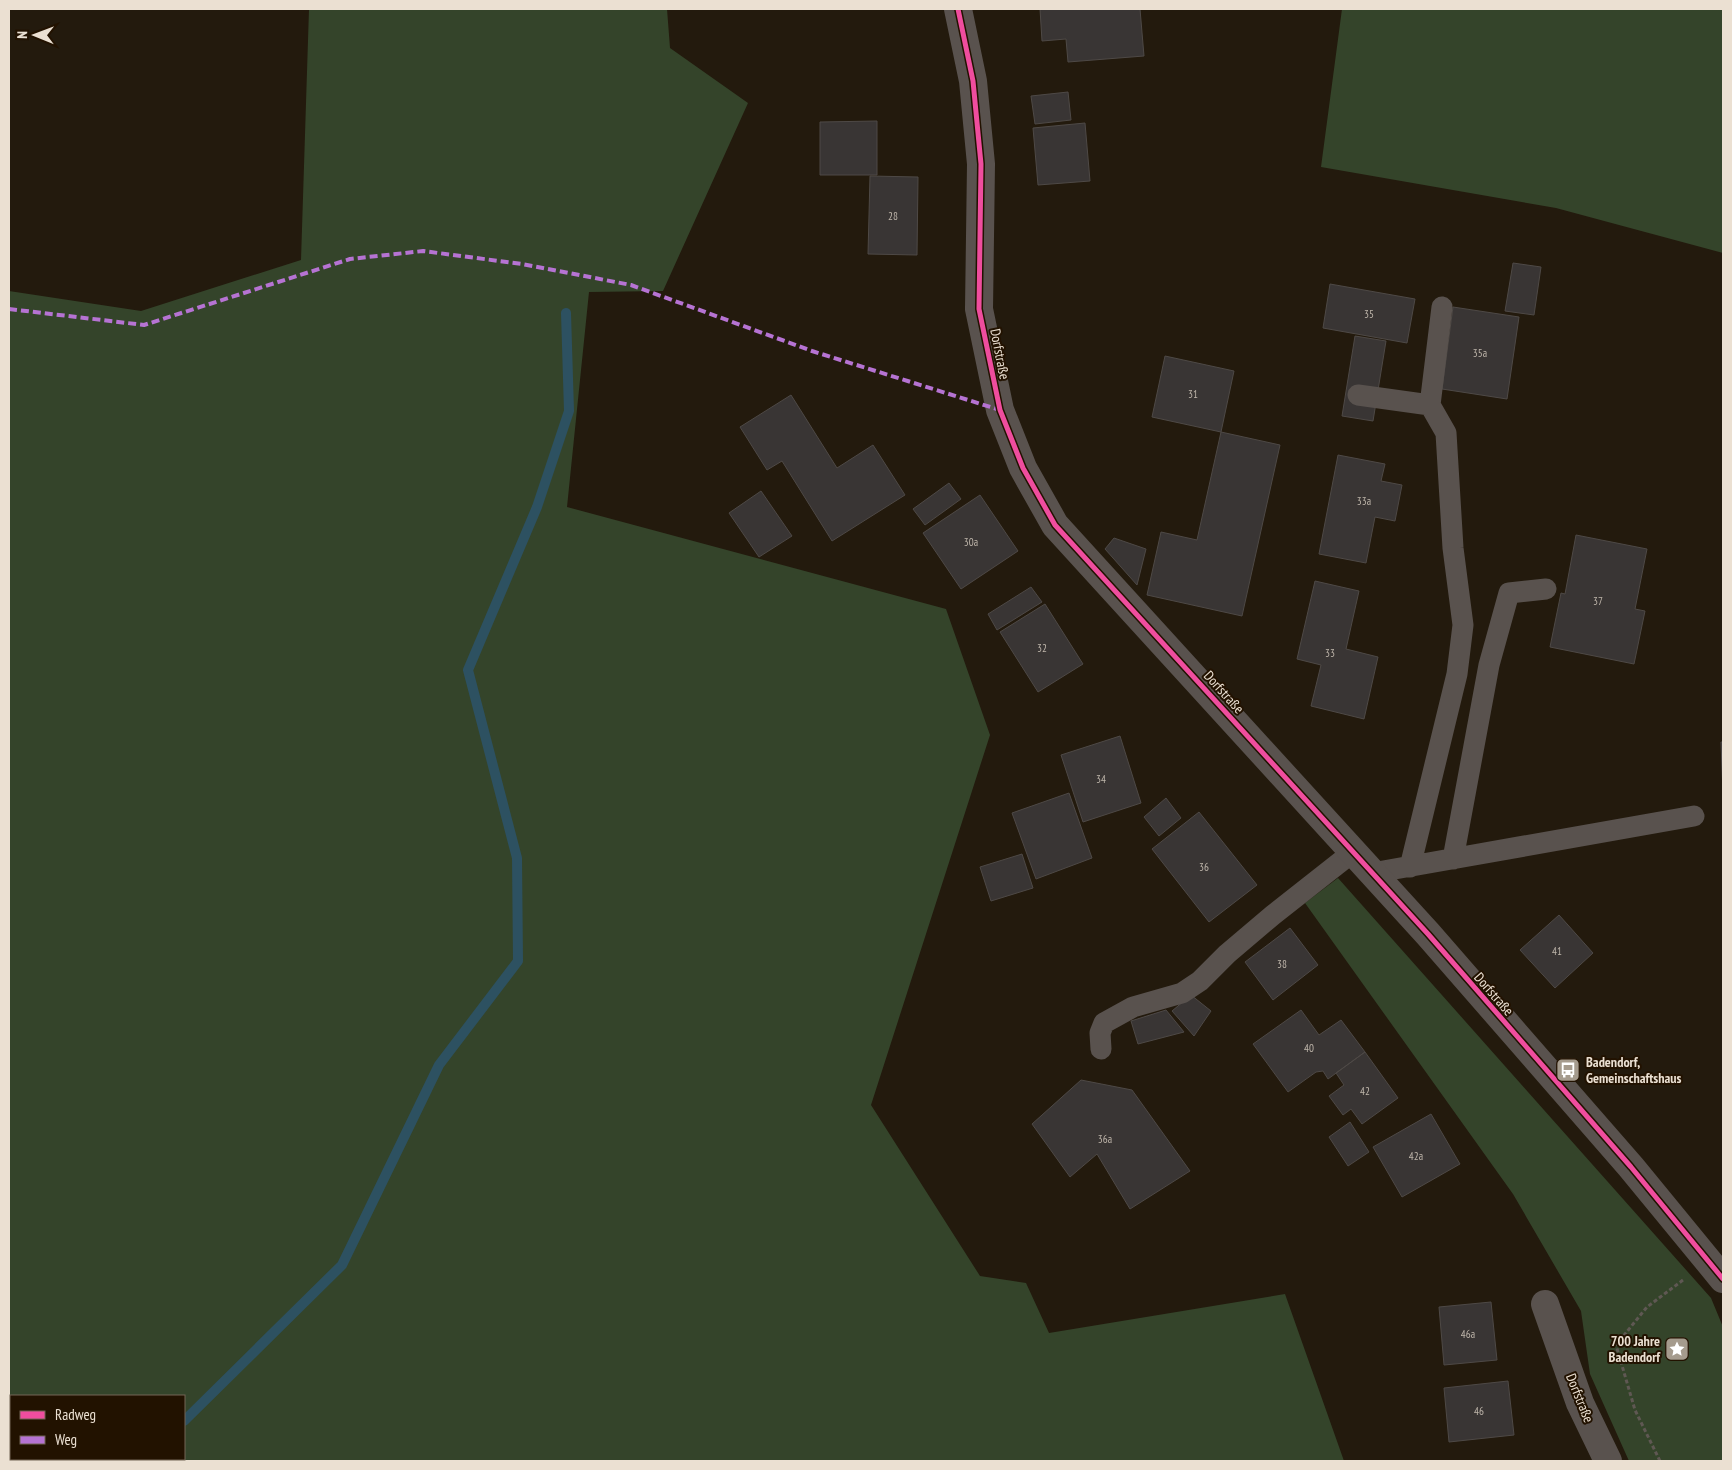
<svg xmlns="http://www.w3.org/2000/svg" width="1732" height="1470" viewBox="0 0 1732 1470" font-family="'PT Sans Narrow',sans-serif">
  <rect width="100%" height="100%" fill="#231a0d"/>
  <path fill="#34442a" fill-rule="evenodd" d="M309,9h358l3,39 78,55 -85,188 -74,1 -22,215 379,102 44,126 -119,370 109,171 46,7 23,50 236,-39 59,167h-1335v-1170l132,20 160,-51zM184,1396v63h-173v-63z
    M1342,9h381v244l-167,-45 -235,-41z
    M1338,878l373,420 12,29v134h-94l-39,-87 -9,-63 -68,-117 -208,-291z"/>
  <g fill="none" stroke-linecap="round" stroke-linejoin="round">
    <path stroke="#2d5161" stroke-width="10" d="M184,1421l158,-156 97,-200 79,-104 -1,-103 -49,-188 69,-163 32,-96 -3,-98
      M143,1461l3,-2"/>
  </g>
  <path fill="#393534" stroke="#4e4946" d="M1040,9h100l4,47 -76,6 -2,-23 -24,2z
    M1068,92l3,28 -36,4 -4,-28z
    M877,121v54h-57v-53z
    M1085,123l5,58 -52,4 -5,-57z
    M870,176l48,1 -1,78 -49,-1z
    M1513,263l28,4 -7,48 -29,-4z
    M1330,284l85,15 -8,44 -84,-15z
    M1453,307l66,10 -12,82 -65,-10z
    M1355,336l31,5 -13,80 -31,-5z
    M1165,356l69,15 -13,61 -69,-15z
    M791,395l46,73 36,-23 32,50 -73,46 -50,-80 -15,9 -27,-43z
    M1221,432l59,13 -38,171 -95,-21 14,-63 36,8z
    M1338,455l47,9 -4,17 21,4 -7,36 -20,-4 -9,46 -47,-9z
    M949,483l12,16 -36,26 -12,-16z
    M761,491l31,45 -33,21 -30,-44z
    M980,495l38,56 -57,38 -38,-56z
    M1576,535l71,14 -12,60 10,2 -11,53 -84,-17 11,-54 4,1z
    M1114,538l32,11 -9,36 -32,-36z
    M1315,581l44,10 -13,58 32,8 -14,62 -53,-13 10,-41 -24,-6z
    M1031,587l11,15 -45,28 -9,-16z
    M1045,604l38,60 -45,28 -38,-60z
    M1120,736l21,67 -58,19 -22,-67z
    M1721,742h2v51z
    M1069,793l23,65 -56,21 -24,-66z
    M1166,798l15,20 -22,18 -15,-19z
    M1199,812l58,73 -48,37 -57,-73z
    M1022,854l11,34 -42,13 -11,-34z
    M1559,915l34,38 -38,35 -35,-38z
    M1290,928l28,37 -45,35 -28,-38z
    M1191,995l20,16 -17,25 -22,-25z
    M1166,1010l18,22 -46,12 -7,-23z
    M1301,1010l18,25 22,-15 24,32 -37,27 -5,-8 -7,1 -28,20 -35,-48z
    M1365,1052l33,46 -36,26 -11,-15 -8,6 -14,-19 15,-11 -8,-12z
    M1081,1080l51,10 58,81 -60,38 -33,-55 -27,23 -38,-53z
    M1431,1114l29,50 -58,33 -29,-50z
    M1350,1122l19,30 -21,14 -19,-29z
    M1491,1302l6,58 -53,5 -5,-58z
    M1508,1381l6,54 -65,7 -5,-54z"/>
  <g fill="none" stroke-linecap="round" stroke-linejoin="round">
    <path stroke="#5f5853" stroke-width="3" stroke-dasharray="4 2.5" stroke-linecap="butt" d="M1660,1461l-25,-51 -19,-65 31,-38 36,-27"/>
    <path stroke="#59524e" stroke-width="21" d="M1358,395l72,10
      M1453,859l36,-194 20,-72 37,-4
      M1410,867l47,-193 6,-49 -10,-77 -7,-115 -16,-28 12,-98
      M1372,873l322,-57
      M1101,1049l-1,-16 4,-10 29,-16 49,-14 18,-12 27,-27 46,-39 80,-63"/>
    <path stroke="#59524e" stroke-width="28" d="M958,9l15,72 8,83 -2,145 21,101 23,58 32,57 373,409 203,233 92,112
      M1545,1304l35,99 28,58"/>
    <path stroke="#b673d3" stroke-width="4" stroke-dasharray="8 4" stroke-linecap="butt" d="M9,309l135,16 206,-66 73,-8 99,13 109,21 181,66 188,59"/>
    <g stroke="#221200" stroke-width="8">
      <path id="cycleway" d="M958,9l15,72 8,83 -2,145 21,101 23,58 32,57 373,409 203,233 92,112"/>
    </g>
    <use href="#cycleway" stroke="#ef4d9e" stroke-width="5"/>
  </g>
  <defs>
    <g id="bus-square" transform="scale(1.25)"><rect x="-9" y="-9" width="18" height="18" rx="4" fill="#a59b8d" stroke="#221200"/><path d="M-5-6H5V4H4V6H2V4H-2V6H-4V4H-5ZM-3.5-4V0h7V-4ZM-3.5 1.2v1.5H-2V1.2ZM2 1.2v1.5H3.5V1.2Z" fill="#fff"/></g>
    <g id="sight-square" transform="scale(1.25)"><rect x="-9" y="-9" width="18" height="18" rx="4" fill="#a59b8d" stroke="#221200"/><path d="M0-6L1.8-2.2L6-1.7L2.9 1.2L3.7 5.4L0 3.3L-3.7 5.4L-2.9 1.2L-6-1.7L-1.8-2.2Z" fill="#fff"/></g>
  </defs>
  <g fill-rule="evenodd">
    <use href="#bus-square" x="1568" y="1070"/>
    <use href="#sight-square" x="1677" y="1349"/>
  </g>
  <g text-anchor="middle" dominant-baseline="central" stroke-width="4" stroke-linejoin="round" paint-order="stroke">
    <g font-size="11" fill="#beb5aa">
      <text x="893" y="216">28</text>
      <text x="1369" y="314">35</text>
      <text x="1480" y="353">35a</text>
      <text x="1193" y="394">31</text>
      <text x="1364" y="501">33a</text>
      <text x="971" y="542">30a</text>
      <text x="1598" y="601">37</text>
      <text x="1042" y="648">32</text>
      <text x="1330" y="653">33</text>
      <text x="1101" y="779">34</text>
      <text x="1204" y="867">36</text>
      <text x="1557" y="951">41</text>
      <text x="1282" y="964">38</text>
      <text x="1309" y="1048">40</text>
      <text x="1365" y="1091">42</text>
      <text x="1105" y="1139">36a</text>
      <text x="1416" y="1156">42a</text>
      <text x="1468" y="1334">46a</text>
      <text x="1479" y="1411">46</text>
    </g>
    <g font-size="14" fill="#ebe0d2" stroke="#221200">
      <text transform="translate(1000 354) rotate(79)">Dorfstraße</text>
      <text transform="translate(1224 692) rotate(48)">Dorfstraße</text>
      <text transform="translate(1494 994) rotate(49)">Dorfstraße</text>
      <text transform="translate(1580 1398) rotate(68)">Dorfstraße</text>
    </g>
    <g font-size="14" font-weight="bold" fill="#ebe0d2" stroke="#221200" text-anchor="start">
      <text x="1586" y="1062">Badendorf,<tspan x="1586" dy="16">Gemeinschaftshaus</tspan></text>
      <text x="1660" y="1341" text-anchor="end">700 Jahre<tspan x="1660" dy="16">Badendorf</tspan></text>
    </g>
  </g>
  <rect width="1732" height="1470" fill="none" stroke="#ebe0d2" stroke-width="20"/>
  <rect x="10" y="1395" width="175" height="65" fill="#221200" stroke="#726454"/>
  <rect x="20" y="1411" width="25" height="8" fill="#ef4d9e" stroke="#726454"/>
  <text x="55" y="1420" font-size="15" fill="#ebe0d2">Radweg</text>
  <rect x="20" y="1436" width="25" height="8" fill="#b673d3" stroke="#726454"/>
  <text x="55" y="1445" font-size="15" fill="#ebe0d2">Weg</text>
  <g transform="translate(35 35) rotate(271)" stroke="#221200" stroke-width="4" paint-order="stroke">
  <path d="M0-4L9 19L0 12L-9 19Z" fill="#ebe0d2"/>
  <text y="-8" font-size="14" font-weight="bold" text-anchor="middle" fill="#ebe0d2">N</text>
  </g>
</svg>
